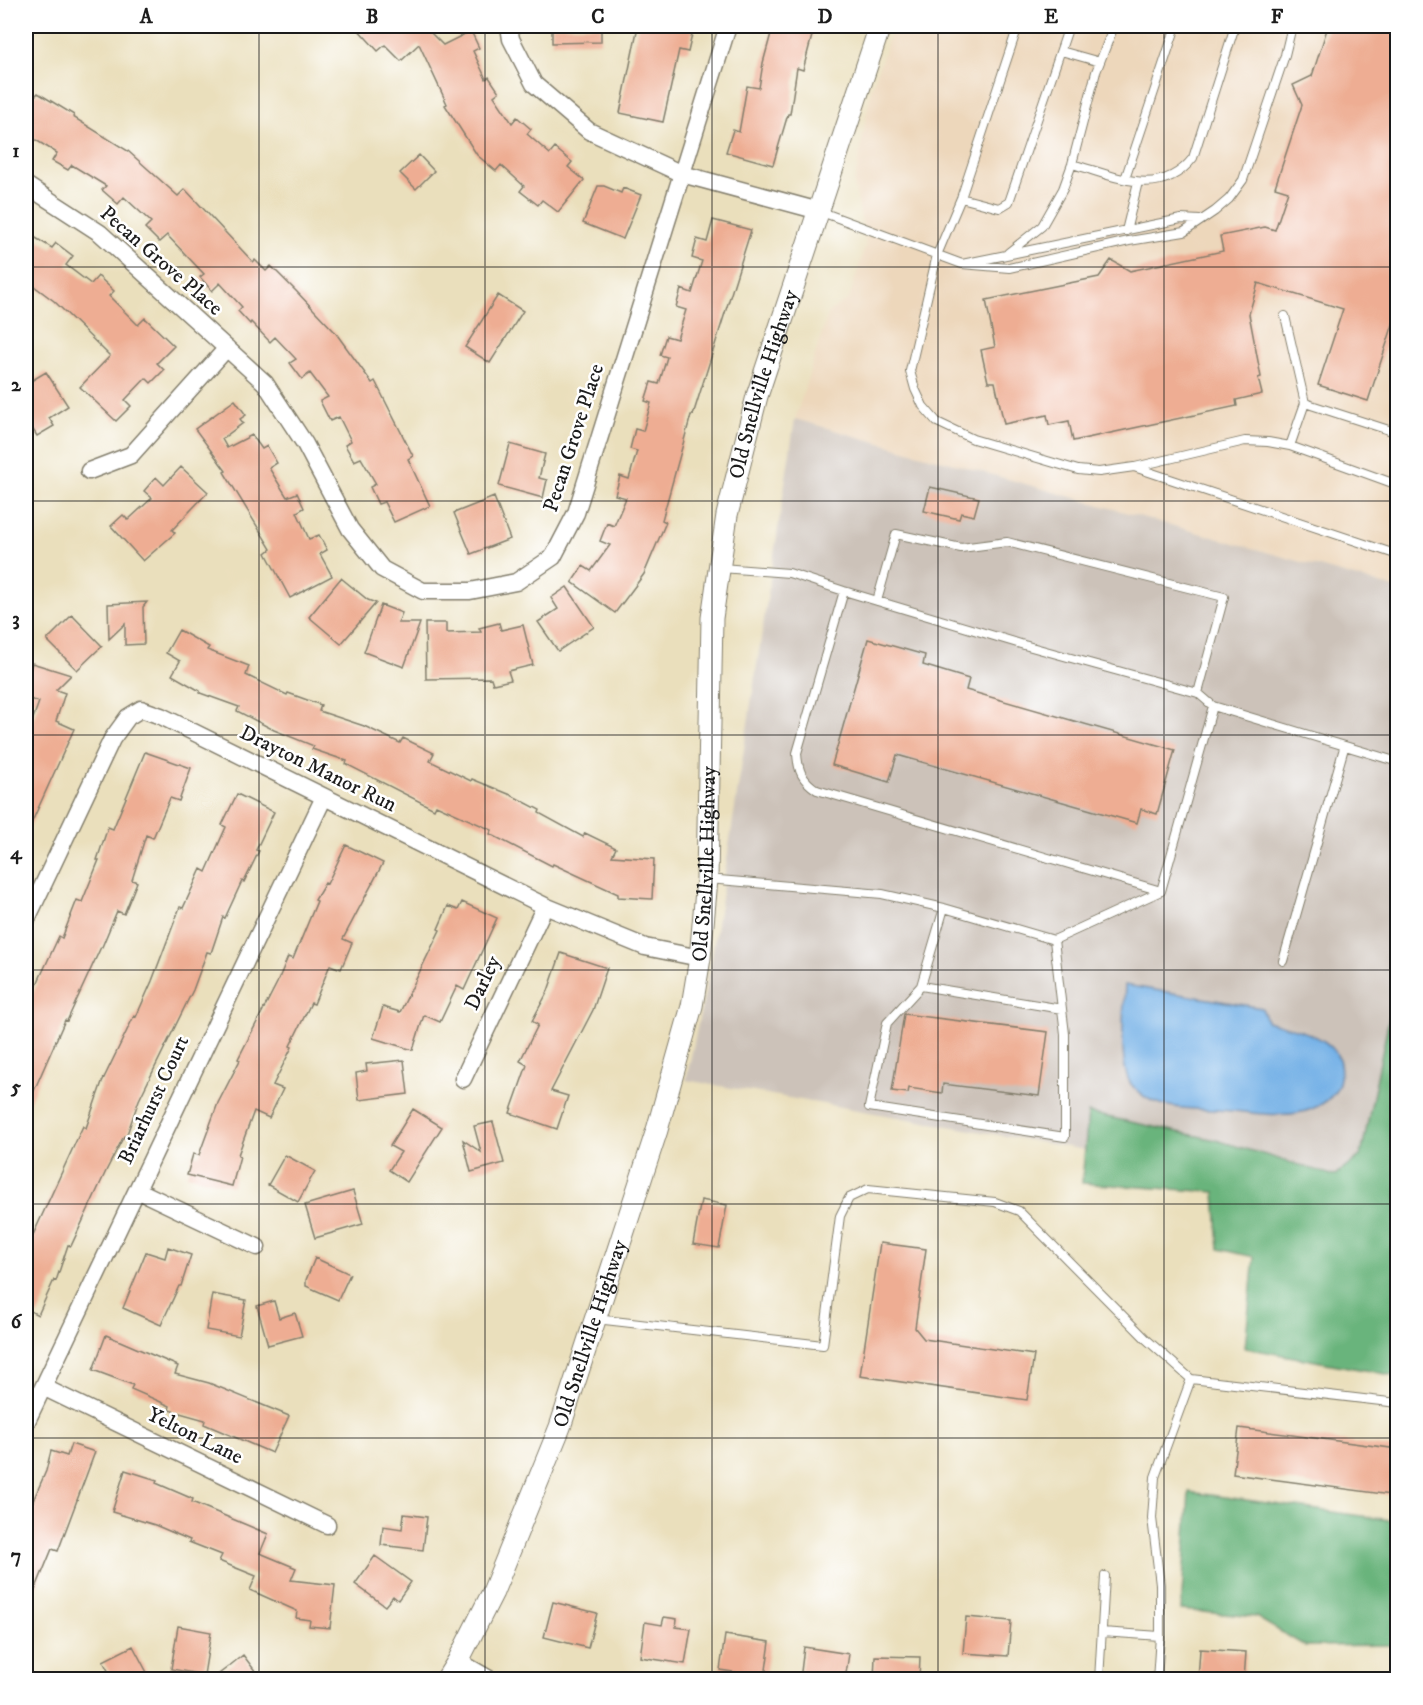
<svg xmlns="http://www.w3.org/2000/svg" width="1423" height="1705" viewBox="0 0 1423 1705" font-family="'IM FELL DW Pica',serif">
  <rect width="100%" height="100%" fill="#fff"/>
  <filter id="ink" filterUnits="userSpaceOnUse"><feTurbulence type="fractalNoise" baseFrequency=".0167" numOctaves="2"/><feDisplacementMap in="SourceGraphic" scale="12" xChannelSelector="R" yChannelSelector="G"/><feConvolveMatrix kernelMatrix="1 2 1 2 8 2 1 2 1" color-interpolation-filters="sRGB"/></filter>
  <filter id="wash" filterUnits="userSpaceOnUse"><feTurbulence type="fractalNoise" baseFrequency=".008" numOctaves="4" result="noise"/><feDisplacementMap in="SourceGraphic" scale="24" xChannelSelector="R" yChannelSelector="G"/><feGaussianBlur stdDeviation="1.35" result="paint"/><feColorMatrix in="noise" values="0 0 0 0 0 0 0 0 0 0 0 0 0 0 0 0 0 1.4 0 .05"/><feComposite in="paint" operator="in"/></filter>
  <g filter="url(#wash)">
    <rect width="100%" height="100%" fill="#eadfbc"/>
    <path fill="#edd7bb" d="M893,26h504v563l-602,-170 34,-108 20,-12 17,-55 -12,-60 17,-93z"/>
    <path fill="#ccc2b9" d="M795,419l602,170v432l-38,177 -673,-118 24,-111z"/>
    <path fill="#69b47c" stroke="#42684c" stroke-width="1.5" d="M1397,980v396l-152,-28 9,-91 -35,-8 -4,-57 -133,-9 6,-70 128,27 119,36 26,-21z
      M1189,1492l208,29v124l-92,1 -49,-29 -75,-7z"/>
    <path fill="#73b0e6" stroke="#486681" stroke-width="1.5" d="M1125,985l137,23 5,13c32,10 84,16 72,62 -4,15 -20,24 -33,28 -24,7 -49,2 -73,0 -25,-2 -57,0 -81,-10 -8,-4 -16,-10 -21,-17 -13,-17 -7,-76 -6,-99z"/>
    <g id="blocks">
      <path fill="#eead93" d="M355,26h69l19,19 28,-14 8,17 -6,3 13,28 3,-2 10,15 -5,4 18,27 5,-6 14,12 -4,5 23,20 5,-6 17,14 -4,5 16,13 -26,32 -16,-12 -4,5 -18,-14 4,-5 -23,-21 -5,6 -19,-16 -32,-50 2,-1 -28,-60 -18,17 -16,-16 -7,6z
        M552,26h49v16l-49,1z
        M638,26h56l-6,26 -9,-2 -16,72 -43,-9z
        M773,26h31l10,2 -11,42 -6,-2 -7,46h-2l-15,51 -47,-13 7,-22 6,2 8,-46 12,2 4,-25z
        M1328,26h70v283l-30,92 -50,-16 25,-76 -85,-26 -9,31 12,63 -3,1 4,16 -26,6 1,6 -164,35 -4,-20 -20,4 -2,-10 -43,9 -9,-42h-7l-7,-32 14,-3 -9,-47 113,-23 12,-17 19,11 93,-20 -3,-15 45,-9 10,3 13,-39 -13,-4 27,-82 -9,-20 19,-9z
        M26,87l10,8 2,-2 36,22 -1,2 55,34 50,45 7,-7 68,73 2,-2 11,11 5,-5 25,25 39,41 37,51 3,-2 38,75 -5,3 22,47 -36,16 -10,-20 -6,2 -8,-17 6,-3 -15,-26 -7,3 -9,-16 6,-4 -12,-24 -9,4 -10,-20 8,-4 -18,-24 -8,6 -12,-16 6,-4 -21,-22 -5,5 -19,-20 -1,2 -12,-13 4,-4 -22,-24 -8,8 -12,-14 4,-3 -37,-39 -8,7 -14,-14 6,-6 -27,-25 -6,7 -16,-14 4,-4 -34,-21 -4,5 -16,-9 5,-8 -31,-19z
        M419,155l15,16 -18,18 -16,-16z
        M598,186h6l17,7 2,-5 18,7 -18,44 -40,-16z
        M713,220l38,10 -58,185h-2l-29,105 4,2 -22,52 -29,39 -43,-31 11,-16 8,5 19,-26 -10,-4 7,-18 7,3 12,-28 -11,-3 5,-19 9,3 8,-28 -7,-2 5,-20 8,2 8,-28 -6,-2 6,-19 8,2 8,-27 -7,-2 6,-19 11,3 9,-29 -10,-3 5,-18 11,4 10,-32 -10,-3 5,-19 10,3z
        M26,232l26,16 4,-5 17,13 -7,9 25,19 7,-8 16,15 -5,5 29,29 7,-7 29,28 -17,17 7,7 -13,13 -5,-5 -21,22 6,6 -15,15 -36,-34 30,-31 -56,-55 -28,-21z
        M498,295l25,16 -33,52 -25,-16z
        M46,372l22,34 -19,12 5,8 -17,10 -11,-17v-35z
        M235,400l11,15 -6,4 3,4 -21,16 5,9 25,-13 10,14 5,-3 10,17 -8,5 18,29 10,-4 7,15 -7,4 12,27 10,-4 8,15 -7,4 12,22 -42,22 -24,-45 5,-4 -47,-77 2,-1 -31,-42z
        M510,444l35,10 -6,24 8,2 -4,18 -44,-12z
        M181,467l27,25 -36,38 3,3 -32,28 -32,-35 12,-11 5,5 24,-22 -8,-7 12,-14 8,8z
        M930,487l49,11 -5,18 -13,-3 -2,6 -35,-8z
        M494,497l16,42 -39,15 -17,-41z
        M341,578l27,22 8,3 -35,41 -32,-27z
        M567,587l27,40 -36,24 -20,-29 20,-13 -7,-11z
        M147,602l-4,5 1,37 -19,1v-21l-16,15 -1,-35z
        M381,605l21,8 -4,10h22l-16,44 -40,-15z
        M72,615l30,31 -25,24 -30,-30z
        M425,623h21v10l35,-1 -2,-4 20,-5 2,7 22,-5 10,40 -25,6 3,9 -18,4 -2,-6 -65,1z
        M179,630l30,17 -2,3 42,16 -3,9 41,20 1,-2 33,12 -2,6 45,15 36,17 3,-5 31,15 -4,8 41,20 1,-2 39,16 29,15 -1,3 44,24 2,-4 31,15 -4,8 42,3 -2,40 -34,-2v-3l-65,-30 -1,2 -62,-32 2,-4 -56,-25 -2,4 -88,-45 1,-3 -35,-12 2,-3 -40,-16 -37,-19 2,-4 -39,-14v-2l-28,-16 8,-14 -14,-8z
        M868,639l57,16 -2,10 46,14 -3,11 209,60 -18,64 -16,-5 -4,14 -240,-68 -8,27 -57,-17z
        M32,663l39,12 -15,15 9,3 -9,28 18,8 -48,106v-97l13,-36 -13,-4v-15z
        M145,752l46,16 -12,33 -9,-3 -17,40 -7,-3 -14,45 5,2 -13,32 -7,-3 -15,36h-1l-34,74 -2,-1 -39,89v-101l33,-72 3,2 15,-38 5,2 17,-42h-2l11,-33 5,2z
        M237,794l37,18 -18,38 3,1 -15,31 -2,-1 -17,37 -2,-1 -12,36 -4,-1 -14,38 -54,110 -13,37 -2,-1 -17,33 -36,77 -3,-1 -12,36 -2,-1 -16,35 -12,-6v-74l6,2 51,-111 3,2 16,-46 32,-66 2,1 16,-36 28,-74 3,1 18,-39 5,3 20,-45 -4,-2z
        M346,845l37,18 -40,76 9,4 -11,26 -11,-4 -16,39 -3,-1 -21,43 2,1 -19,38 10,4 -14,29 -15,-7 -16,44 2,1 -8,30 -45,-11 6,-21 6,1 19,-52 22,-43 -2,-1 39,-76 11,-26 5,2 24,-58 -2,-1 10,-17 2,1z
        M462,902l35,16 -33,72 -7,-4 -17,36 -16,-7 -11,35 -40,-12 10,-31 17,5 40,-82 -2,-1 10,-23 10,4z
        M561,953l46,15 -14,42 -42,81 17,5 -11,33 -47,-16 17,-48 -7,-4 18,-36 -6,-4 16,-30z
        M904,1014l144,18 -9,64 -96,-12 -1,9 -33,-5 -1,5 -16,-2z
        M404,1060l4,34 -49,6 -3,-27 11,-2 -1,-7z
        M413,1109l29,18 -35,55 -18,-12 12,-18 -11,-6z
        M493,1122l11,41 -33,9 -8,-32 18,12 -7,-26z
        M285,1155l30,16 -17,31 -30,-17z
        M353,1191l10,33 -48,14 -10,-33z
        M701,1200l26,5 -8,43 -26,-4z
        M880,1243l46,6 -11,79 9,11 110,16 -7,45 -167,-24z
        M168,1247l23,8 -10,31h-2l-18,39 -38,-17 23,-56 19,6z
        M315,1258l35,16 -12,26 -32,-14v-6z
        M212,1294l34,6 -7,36 -33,-6z
        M274,1301l5,17 16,-5 7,23 -34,9 -11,-39z
        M106,1335l72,31 -3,8 34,9 80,33 -17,37 -68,-29 1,-4 -36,-10 1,-4 -39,-17 2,-4 -40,-15z
        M1239,1428l159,21v47l-165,-22z
        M71,1444l24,8 -37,99 -6,-2 -26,63v-95l20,-46 5,-20 16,5z
        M125,1470l32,10 -1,3 37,16 -1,3 76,32 -8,19 36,15 -5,12 44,5 -5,43 -21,-2 1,-6 -14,-2 1,-7 -47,-21 6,-14 -37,-15 3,-6 -33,-13 1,-2 -35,-15 -43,-13z
        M404,1514l23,3 -4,33 -42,-5 2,-19 19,3z
        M375,1556l36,26 -13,18 -5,-4 -8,10 -30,-22z
        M553,1602l44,11 -9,35 -44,-11z
        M664,1617l13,2 -1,8 15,2 -6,35 -45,-7 5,-35 17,3z
        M966,1617l45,4 -3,35 -45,-3z
        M178,1626l33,6 -7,43 -33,-6z
        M725,1635l45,7 -5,35 -45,-7z
        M133,1646l18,34h-38l-10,-19z
        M804,1647l45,7 -4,26h-45z
        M1200,1649l46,3 -2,28h-46z
        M243,1655l19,25h-51l17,-13z
        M875,1656l45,1 -1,23h-45z"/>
    </g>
  </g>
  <g filter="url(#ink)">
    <use href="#blocks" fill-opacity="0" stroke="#837e6c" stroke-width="1.5"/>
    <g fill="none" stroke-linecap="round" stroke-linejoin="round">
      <g stroke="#837e6c" stroke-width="10">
        <path id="service" d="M1018,26l-57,172 -24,57 -27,116 5,18 8,17 14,16 36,17 105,31 21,2 35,-5 264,88
          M1061,51l39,11
          M1072,164c43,12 88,36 121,-6l42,-132
          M1125,179l51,-153
          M961,198l38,10 10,-6 60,-176
          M819,211l143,53 219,-45 19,1
          M1126,231l12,-49
          M1008,253l34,-27 21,-37 9,-25 24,-92 18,-46
          M962,264l47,4 120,-27 55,-9 31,-21 14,-12 14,-19 42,-125 7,-29
          M1285,316l20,87
          M1290,446l15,-43 93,30
          M1135,467l110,-26 23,1 22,4 108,39
          M721,568l68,5 55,18 180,54 174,48 15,13 185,56
          M844,591l-47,162c1,18 5,27 20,37l344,101 52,-185
          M877,601l19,-67 65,14 46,-6 217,55 -26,96
          M708,879l174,15 62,14 110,32 107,-49
          M944,908l-23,78 141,23 -8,-69
          M1283,961l61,-213
          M921,986l-34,37 -18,84 196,30v-103l-3,-25
          M596,1319l227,26 17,-129 9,-18 19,-9 127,13 24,9 127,128 45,40
          M1102,1632l58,4 -3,44
          M1160,1636v-51l-8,-67 3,-41 36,-98 207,24
          M1099,1680l6,-104"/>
      </g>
      <g stroke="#837e6c" stroke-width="19">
        <path id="minor" d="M509,26l2,13 23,45 55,47 93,43 137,37
          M26,185l74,48 165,150 40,61 45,85 32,40 41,22h47l46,-9 37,-25 23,-44 152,-487
          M89,471l42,-16 96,-107
          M26,921l86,-182 16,-22 13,-8 20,7 384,190 100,41 55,11
          M463,1079l82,-173
          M137,1190l120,57
          M43,1387l284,138
          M26,1423l298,-626
          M458,1661l33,19"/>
      </g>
      <g stroke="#837e6c" stroke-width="23">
        <g id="tertiary">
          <path id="s1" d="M446,1680l12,-19 35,-69 67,-165 97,-297 35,-124 8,-48 7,-79 5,-261 15,-103 30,-119 123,-370"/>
        </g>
      </g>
      <use href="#service" stroke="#fff" stroke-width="8"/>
      <use href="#minor" stroke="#fff" stroke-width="16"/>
      <use href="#tertiary" stroke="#fff" stroke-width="21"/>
    </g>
  </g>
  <path fill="none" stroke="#1c1c1c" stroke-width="1.5" stroke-opacity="0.55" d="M259,26v1654M485,26v1654M712,26v1654M938,26v1654M1164,26v1654M26,267h1372M26,501h1372M26,735h1372M26,970h1372M26,1204h1372M26,1438h1372"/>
  <g text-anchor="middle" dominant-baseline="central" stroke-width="5" stroke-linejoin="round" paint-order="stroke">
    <g font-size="21" fill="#1c1c1c" stroke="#fff">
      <text transform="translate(161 261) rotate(41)">Pecan Grove Place</text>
      <text stroke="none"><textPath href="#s1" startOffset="1348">Old Snellville Highway</textPath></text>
      <text transform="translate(574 438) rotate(-72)">Pecan Grove Place</text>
      <text transform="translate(318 769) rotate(26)">Drayton Manor Run</text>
      <text stroke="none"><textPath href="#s1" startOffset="862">Old Snellville Highway</textPath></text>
      <text transform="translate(483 983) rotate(-65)">Darley</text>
      <text transform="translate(154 1100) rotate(-65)">Briarhurst Court</text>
      <text stroke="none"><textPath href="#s1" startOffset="376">Old Snellville Highway</textPath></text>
      <text transform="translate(195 1436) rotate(26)">Yelton Lane</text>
    </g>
  </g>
  <rect width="1423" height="1705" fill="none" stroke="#fff" stroke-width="66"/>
  <rect x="33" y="33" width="1357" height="1639" fill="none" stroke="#1c1c1c" stroke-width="2"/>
  <g font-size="20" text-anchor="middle" font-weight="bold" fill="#1c1c1c">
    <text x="146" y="23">A</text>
    <text x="372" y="23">B</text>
    <text x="598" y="23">C</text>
    <text x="825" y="23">D</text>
    <text x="1051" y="23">E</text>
    <text x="1277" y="23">F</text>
    <text x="16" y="157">1</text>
    <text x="16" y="391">2</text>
    <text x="16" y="625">3</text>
    <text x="16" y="859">4</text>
    <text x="16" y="1093">5</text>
    <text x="16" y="1328">6</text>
    <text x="16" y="1562">7</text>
  </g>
</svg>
